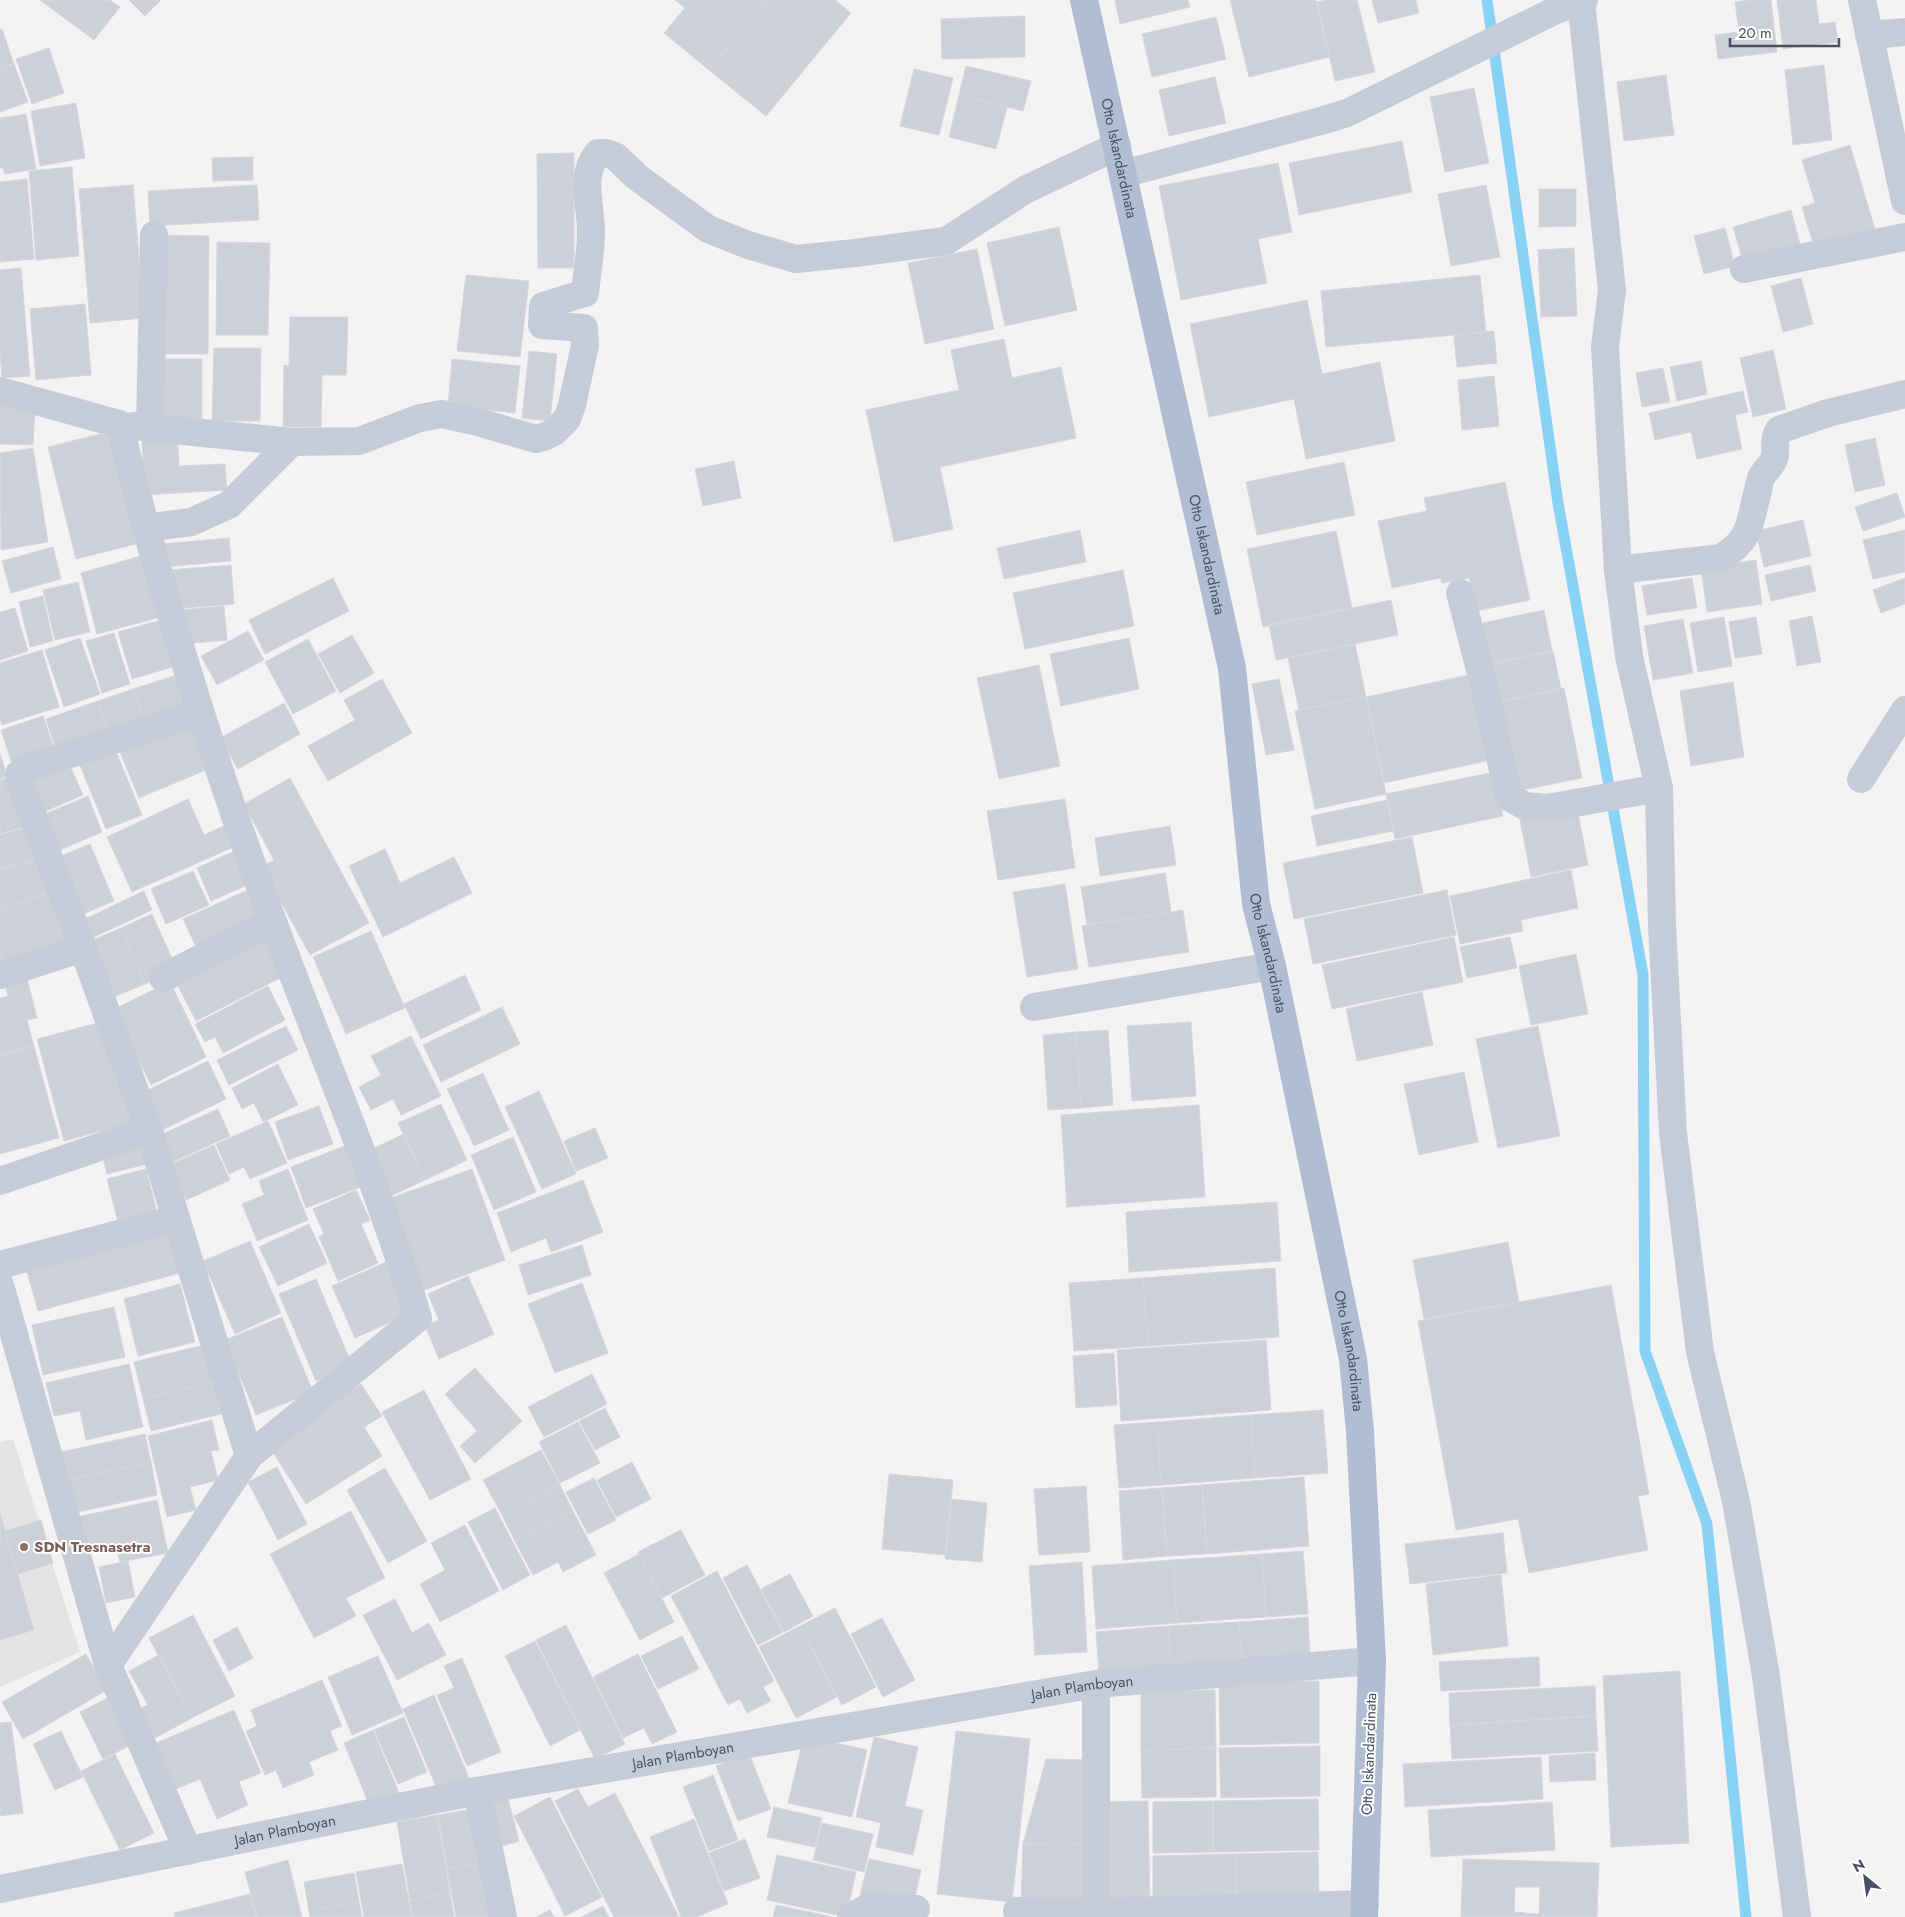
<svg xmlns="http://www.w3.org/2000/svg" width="1905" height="1917" viewBox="0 0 1905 1917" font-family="Jost,sans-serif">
  <rect width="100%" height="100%" fill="#f4f2f2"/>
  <path fill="#e6e3e4" d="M13,1439l67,213 -80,35v-245z"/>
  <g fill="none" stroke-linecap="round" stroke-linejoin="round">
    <path stroke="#88d2f5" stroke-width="11" d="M1487,0l71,503 85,472 2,376 62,173 39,393"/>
  </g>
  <path fill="#ced0d8" stroke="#d6d7de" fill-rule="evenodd" d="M40,0h70l10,7 -26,33z
    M129,0h32l-16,16z
    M675,0h92l-58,70 -45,-37 21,-25z
    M767,0h68l16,13 -85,103 -57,-46z
    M1115,0h73l2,7 -70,17z
    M1230,0h86l13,57 -80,20z
    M1327,0h30l18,72 -40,9 -18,-79z
    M1372,0h44l3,13 -41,10z
    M1749,0h22l6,52 -59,7 -3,-24 24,-3 -4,-30z
    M1777,0h39l3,24 16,-2 3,20 -55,7z
    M1025,16v41l-83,2 -1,-40z
    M1216,17l10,42 -74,18 -10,-43z
    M0,29h2l12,35 -14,5z
    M49,48l15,45 -32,11 -16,-45z
    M14,64l14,38 -28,10v-43z
    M1824,65l8,75 -39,5 -8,-75z
    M966,66l65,15 -8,30 -64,-16z
    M914,69l39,9 -14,57 -39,-9z
    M1666,75l8,60 -50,6 -7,-59z
    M1215,77l11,46 -57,13 -10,-46z
    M1474,88l15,75 -44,9 -15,-75z
    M959,95l48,12 -11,42 -47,-12z
    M76,103l9,55 -45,8 -9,-55z
    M26,114l10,55 -31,5 -2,-6h-3v-50z
    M1402,141l10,51 -113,23 -10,-52z
    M1850,145l26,88 -61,17 -13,-43 13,-4 -13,-43z
    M574,153v115h-36l-1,-114z
    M253,157v23l-40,1 -1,-23z
    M1278,163l14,69 -34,7 9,44 -86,17 -22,-114z
    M72,167l7,89 -43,4 -7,-89z
    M27,179l7,80 -34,3v-80z
    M133,185l11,133 -54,5 -11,-134z
    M257,185l2,35 -109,6 -2,-35z
    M1486,185l14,72 -49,9 -13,-72z
    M1539,189h37v37l-37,1z
    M1791,210l10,38 -57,17 -11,-38z
    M1059,227l18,83 -72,16 -18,-83z
    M1725,228l10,38 -31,8 -10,-38z
    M163,235l46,1 -1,118h-46z
    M217,242l53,1 -2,92h-52z
    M1574,248l3,68 -36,1 -3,-67z
    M977,249l17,80 -69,15 -17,-81z
    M21,268l9,108 -28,2 -2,-24v-84z
    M466,275l63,6 -9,76 -63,-6z
    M1480,275l6,57 -160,15 -5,-56z
    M1801,278l12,46 -30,8 -12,-46z
    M1307,300l15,74 58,-12 15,79 -89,18 -12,-60 -85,18 -19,-93z
    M85,304l6,71 -55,5 -6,-71z
    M290,317h58l-2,58h-24l-1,52h-38l1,-62 5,1z
    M1494,331l3,32 -40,4 -3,-32z
    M1004,339l8,39 49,-11 15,71 -136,29 13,62 -59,13 -28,-132 93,-20 -8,-40z
    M214,348h47l-1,73h-48z
    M1773,350l13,59 -33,8 -13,-59z
    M529,351l28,3 -7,67 -28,-3z
    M157,359h45v62h-45z
    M452,359l68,7 -5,47 -67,-7z
    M1701,361l6,33 -30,7 -7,-34z
    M1663,368l7,34 -28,5 -6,-34z
    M1494,376l5,50 -37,4 -4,-50z
    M1743,391l5,21 -13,3 7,34 -45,10 -6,-27 -36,8 -6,-27z
    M0,405l35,2 -2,38 -33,-1z
    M108,432l28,112 -60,15 -28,-112z
    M177,435l2,31 46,-2 2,26 -83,5 -2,-59z
    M1875,438l10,47 -30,7 -10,-47z
    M33,448l15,94 -47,8 -1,-97z
    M734,461l7,37 -38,8 -8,-37z
    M1344,462l11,53 -98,20 -11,-53z
    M1505,482l25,118 -54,11 -7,-33 -27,5 -2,-5 -48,10 -14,-67 49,-10 -3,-13z
    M1897,493l8,24 -42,14 -8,-24z
    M1803,520l8,36 -47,11 -8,-36z
    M1080,530l6,32 -82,17 -7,-31z
    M1905,530v42l-32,7 -10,-39z
    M1336,531l16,77 -89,19 -16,-78z
    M229,538l2,23 -67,6 -2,-23z
    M53,547l8,32 -50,14 -9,-32z
    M144,555l17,62 -64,17 -16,-61z
    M1756,560l6,44 -55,8 -6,-44z
    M231,565l3,39 -62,5 -3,-39z
    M1810,565l6,26 -45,10 -6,-26z
    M1123,570l11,56 -109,23 -12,-56z
    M333,578l16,33 -84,43 -16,-34z
    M1692,578l5,30 -50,7 -5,-29z
    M1905,578v26l-24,9 -8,-23z
    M78,582l12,50 -35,8 -12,-50z
    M43,596l10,45 -23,6 -11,-45z
    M1391,600l7,35 -122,25 -7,-35z
    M224,606l3,34 -45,4 -3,-34z
    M15,608l13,43 -28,9v-48z
    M1544,610l8,41 -66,14 -8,-41z
    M1812,616l9,46 -24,4 -8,-45z
    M1724,617l8,49 -34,6 -8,-49z
    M1756,617l6,37 -27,4 -6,-36z
    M165,619l14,46 -47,14 -14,-47z
    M1683,619l10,54 -40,7 -9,-54z
    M248,631l16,29 -47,25 -16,-29z
    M114,633l16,51 -28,9 -16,-52z
    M352,635l22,38 -34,20 -22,-39z
    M80,638l20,56 -36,13 -19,-57z
    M1129,638l10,51 -78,17 -11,-52z
    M308,639l28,52 -43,23 -28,-52z
    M1355,644l11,53 -67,13 -11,-52z
    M42,650l17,57 -57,18 -2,-6v-56z
    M1553,651l8,38 -66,14 -9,-38z
    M1039,665l21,101 -61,13 -22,-101z
    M1473,674l18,86 -107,23 -18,-86z
    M177,675l12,36 -43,14 -13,-36z
    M382,679l30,54 -84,48 -20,-35 47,-26 -11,-20z
    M1279,679l15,71 -28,5 -14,-71z
    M1733,682l11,75 -53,9 -11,-75z
    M1564,688l18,90 -69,14 -18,-89z
    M133,689l13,36 -36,12 -12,-36z
    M1366,697l20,97 -71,15 -20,-98z
    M98,701l12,36 -52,18 -12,-36z
    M284,703l16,31 -62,35 -18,-31z
    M43,716l14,40 -43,14 -13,-40z
    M188,720l20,49 -69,29 -21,-51z
    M115,749l27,66 -36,14 -27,-66z
    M0,754l7,22 -7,3z
    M67,759l16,36 -44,19 -15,-36z
    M1495,772l8,44 -108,23 -9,-45z
    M8,778l15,49 -23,7v-54z
    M290,778l79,145 -59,32 -48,-88 12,-7 -30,-56z
    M88,796l14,36 -49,21 -15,-36z
    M188,799l16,36 24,-11 10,21 -106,47 -25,-55z
    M1065,799l10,69 -77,12 -11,-69z
    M1387,800l6,31 -76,15 -6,-30z
    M1577,808l11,57 -57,12 -11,-57z
    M33,825l10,32 -43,13v-35z
    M1170,826l6,39 -76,11 -5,-38z
    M1412,837l11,56 -129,26 -11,-56z
    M90,844l24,57 -36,15 -24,-57z
    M241,848l15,33 -45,20 -14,-33z
    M385,849l15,34 54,-26 18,36 -89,44 -34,-71z
    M43,857l10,34 -53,17v-38z
    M1571,870l7,38 -57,12 2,11 -63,13 -10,-48z
    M193,871l16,34 -43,19 -15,-35z
    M1165,873l6,39 -84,13 -6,-38z
    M1065,884l13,85 -51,8 -14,-85z
    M248,890l15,32 -65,29 -15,-32z
    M1447,890l9,45 -143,29 -9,-45z
    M53,891l16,51 -69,22v-56z
    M144,891l8,19 -60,28 -9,-18z
    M1183,910l6,42 -100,15 -7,-41z
    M152,914l25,55 -32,15 -24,-56z
    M121,928l24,56 -34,14 -25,-55z
    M371,931l34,77 -59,26 -33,-77z
    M264,933l22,42 -90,46 -21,-41z
    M1454,937l9,45 -131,27 -10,-44z
    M1510,937l7,31 -50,10 -7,-31z
    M1576,954l12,60 -57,11 -12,-59z
    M26,974l11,44 -10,2 7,26 -34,9v-57l8,-2 -5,-17z
    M465,975l16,35 -60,29 -17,-35z
    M170,982l18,37 -56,28 -18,-38z
    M268,986l17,34 -62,33 -8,-16 -10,5 -10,-18z
    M1422,992l11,53 -76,16 -11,-52z
    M502,1007l18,37 -79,38 -18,-37z
    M188,1019l18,38 -55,28 -19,-38z
    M105,1021l26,102 -67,18 -27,-102z
    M1191,1022l5,74 -64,5 -5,-75z
    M286,1026l12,24 -69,35 -12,-25z
    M1538,1026l22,110 -62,12 -22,-109z
    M1108,1030l5,75 -32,3 -5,-76z
    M1076,1032l5,76 -33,2 -5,-75z
    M411,1036l30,60 -40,19 -8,-16 -22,11 -12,-23 22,-12 -10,-19z
    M34,1046l25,92 -59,16v-99z
    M208,1061l18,38 -66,32 -18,-38z
    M278,1064l20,41 -35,17 -9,-19 -12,6 -10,-21z
    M1464,1072l14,70 -59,13 -15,-71z
    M483,1073l26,57 -35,16 -27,-57z
    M539,1091l18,40 -34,15 -18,-39z
    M441,1104l26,56 -42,20 -27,-57z
    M1199,1105l6,92 -138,10 -6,-92z
    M319,1106l14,38 -45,16 -13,-38z
    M218,1109l12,27 -60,27 -12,-27z
    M268,1121l19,42 -37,16 -6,-12 -15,7 -13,-30z
    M595,1128l13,30 -32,13 -12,-30z
    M557,1131l19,43 -34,15 -19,-43z
    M404,1134l21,46 -36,17 -21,-46z
    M513,1137l23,55 -42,18 -23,-55z
    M146,1143l5,20 -44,11 -5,-20z
    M214,1145l16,35 -44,20 -15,-36z
    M347,1145l16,41 -57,22 -15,-41z
    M146,1169l11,43 -39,10 -11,-43z
    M288,1169l20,51 -51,21 -15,-37 22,-9 -5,-14z
    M472,1169l33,91 -86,32 -34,-92z
    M583,1180l20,52 -52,20 -5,-14 -35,14 -14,-39z
    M356,1190l14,30 -9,4 17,39 -40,18 -19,-44 5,-3 -11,-25z
    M1277,1202l4,59 -152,11 -3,-60z
    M309,1224l18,39 -49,23 -19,-39z
    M168,1230l12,43 -142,38 -12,-43z
    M250,1241l31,72 -46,21 -32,-73z
    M1508,1242l11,60 -95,17 -11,-59z
    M582,1245l9,30 -63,20 -9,-30z
    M386,1262l23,52 -54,24 -23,-52z
    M1275,1268l4,69 -131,9 -5,-68z
    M468,1276l26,58 -55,25 -14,-33 14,-6 -11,-26z
    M1143,1278l5,68 -74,5 -5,-68z
    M316,1279l36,86 -36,16 -37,-87z
    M582,1283l26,70 -53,20 -27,-69z
    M180,1284l15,58 -57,14 -14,-57z
    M1611,1285l38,209 -11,2 10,54 -119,23 -11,-54 -62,11 -38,-209z
    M114,1307l11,50 -82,18 -11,-50z
    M282,1317l31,75 -57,23 -31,-75z
    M1266,1340l5,70 -150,11 -4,-71z
    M204,1345l9,37 -70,17 -9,-37z
    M1114,1353l3,52 -41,3 -3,-52z
    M129,1364l14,63 -57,13 -6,-29 -26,5 -8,-33z
    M475,1368l47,53 -47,42 -15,-17 17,-15 -32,-37z
    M592,1374l15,30 -28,15 -16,-30z
    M213,1382l8,32 -70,17 -8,-32z
    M361,1384l21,32 -18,11 18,29 -76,48 -39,-61z
    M563,1389l16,30 -35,18 -16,-30z
    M424,1390l47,89 -41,21 -48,-88z
    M605,1408l15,29 -25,13 -16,-29z
    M1323,1410l5,63 -73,5 -4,-63z
    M1251,1415l4,63 -94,7 -4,-63z
    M212,1420l7,30 -8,1 7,29 -28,7 6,23 -29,7 -19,-81z
    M578,1422l22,41 -40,20 -21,-41z
    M1157,1422l4,63 -42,3 -5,-63z
    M145,1434l6,28 -84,18 -6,-28z
    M541,1450l19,35 -58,30 -19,-35z
    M151,1462l6,33 -84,18 -6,-33z
    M632,1462l19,37 -35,18 -19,-37z
    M277,1467l30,57 -29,16 -30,-58z
    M385,1468l42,73 -39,22 -41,-73z
    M889,1474l64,6 -7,75 -64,-6z
    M1304,1477l5,69 -102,8 -5,-69z
    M594,1478l22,42 -28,14 -22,-42z
    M560,1485l13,26 -58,30 -13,-26z
    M1202,1485l5,69 -40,2 -5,-68z
    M1086,1486l4,66 -51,3 -5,-66z
    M1162,1488l5,68 -44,4 -4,-69z
    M951,1499l36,4 -5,59 -37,-3z
    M157,1500l11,53 -48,9 -4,-18 -32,7 -7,-34z
    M495,1508l35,67 -27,15 -35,-68z
    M351,1511l34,67 -39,20 10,18 -42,22 -44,-84z
    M573,1511l23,44 -33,17 -5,-10 -25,13 -18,-34z
    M0,1513l34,117 -34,10z
    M41,1520l12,43 -35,11 -13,-43z
    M465,1525l34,66 -59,31 -20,-38 25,-14 -14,-27z
    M681,1530l24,45 -43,23 -24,-46z
    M1503,1533l4,40 -97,11 -5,-40z
    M1303,1551l5,63 -42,3 -4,-63z
    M639,1554l35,68 -34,18 -36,-67z
    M1262,1554l4,63 -89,6 -4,-63z
    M1173,1560l4,63 -81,6 -4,-63z
    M128,1561l7,36 -29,6 -7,-36z
    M1082,1562l5,90 -52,3 -6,-89z
    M747,1565l36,67 -25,13 -35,-67z
    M717,1571l31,60 -46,24 -31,-59z
    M790,1574l23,42 -29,16 -23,-43z
    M1501,1575l7,71 -75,9 -7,-71z
    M395,1599l17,34 17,-10 17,32 -49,25 -34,-65z
    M835,1608l41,79 -34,18 -42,-79z
    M193,1615l27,52 -43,23 -28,-52z
    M1308,1617l2,41 -68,4 -3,-40z
    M882,1618l33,62 -32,17 -32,-63z
    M1239,1622l3,40 -71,5 -3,-41z
    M566,1625l59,119 -30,15 -59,-119z
    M800,1626l37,71 -41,21 -37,-71z
    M1168,1626l3,41 -72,5 -3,-40z
    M237,1627l16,31 -24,13 -16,-31z
    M748,1631l26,50 -11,6 8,14 -24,12 -7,-14 -12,6 -26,-50z
    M682,1636l17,33 -41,20 -17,-33z
    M535,1641l45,89 -30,16 -45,-90z
    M86,1654l21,36 -84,49 -21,-37z
    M638,1654l39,78 -25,12 -8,-16 -21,10 -30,-61z
    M159,1655l33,63 -37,20 -16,-29 9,-4 -19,-34z
    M378,1656l25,57 -51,22 -24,-58z
    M1539,1657l1,29 -99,5 -2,-29z
    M462,1658l39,94 -34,14 -30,-71 17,-7 -10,-22z
    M220,1667l15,29 -43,22 -15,-28z
    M1680,1671l9,172 -78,4 -8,-171z
    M322,1680l20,46 -12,5 8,19 -29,12 5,13 -31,13 -7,-18 -11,5 -19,-44 11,-5 -6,-16z
    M1319,1681v62l-99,2 -1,-62z
    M1595,1686l1,30 -146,9 -1,-32z
    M1215,1690l1,58 -75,2v-59z
    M434,1695l35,83 -31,13 -35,-82z
    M110,1697l23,47 -30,15 -23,-47z
    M234,1710l27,63 -22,9 9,23 -31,14 -17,-40 -24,10 -20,-46z
    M1596,1716l2,35 -146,8 -2,-34z
    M404,1717l23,55 -29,12 -24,-54z
    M11,1722l12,91 -23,3v-93z
    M373,1730l27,65 -30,12 -26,-64z
    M61,1731l22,46 -28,13 -22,-46z
    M956,1731l74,8 -18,163 -75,-8z
    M804,1736l63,14 -15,67 -64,-14z
    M874,1737l44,10 -13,59 18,4 -10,45 -37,-8 5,-24 -25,-6z
    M1320,1746v50l-99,2 -2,-50z
    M1216,1748v49l-74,1 -1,-48z
    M749,1753l22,56 -33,12 -22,-55z
    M1595,1753l1,27 -46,2 -1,-26z
    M115,1754l39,79 -34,17 -39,-79z
    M1541,1757l2,42 -138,8 -2,-43z
    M1046,1759l46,1 -3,85 -66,-1z
    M713,1775l25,65 -29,11 -26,-64z
    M578,1789l10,18 27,-14 64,124h-65l-59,-116z
    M550,1797l28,54 -36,19 -28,-54z
    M508,1798l11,43 -26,8 -11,-44z
    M1318,1799l1,51 -106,2v-51z
    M1148,1801l2,104 -46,1 -2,-104z
    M1213,1801v51l-60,1v-51z
    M1552,1802l3,48 -124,7 -3,-47z
    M774,1807l48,11 -7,29 -48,-10z
    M479,1808l9,54 -41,7 -9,-54z
    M437,1815l13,78 -40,7 -13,-78z
    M694,1819l34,85 -32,13h-15l-31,-80z
    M822,1823l51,11 -9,38 -51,-12z
    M745,1839l15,39 -36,13 -15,-38z
    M1023,1844l66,1 -1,63 -67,-2z
    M578,1851l24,46 -37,19 -23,-46z
    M1318,1852l1,49 -82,2 -1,-49z
    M1236,1854l1,49 -84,2v-49z
    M777,1855l79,17 -10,45 -79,-17z
    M869,1859l52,11 -8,36 -53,-11z
    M1463,1859l136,4 -2,54h-136zM1515,1887h25l-1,27 -25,-2z
    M288,1860l14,57h-45l-12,-45z
    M488,1862l10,55h-42l-9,-48z
    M402,1864l10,53h-48l-8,-45z
    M354,1873l5,29 -50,9 -5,-29z
    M450,1893l4,24h-41l-3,-17z
    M250,1894l6,23h-81l-1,-4z
    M359,1902l3,15h-52l-1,-6z
    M776,1905l58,12h-61z
    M603,1906l6,11h-28z
    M550,1910l4,7h-18z"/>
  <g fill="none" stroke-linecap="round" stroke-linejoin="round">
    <g stroke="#c5ccd8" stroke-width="28">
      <path d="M1862,0l43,201"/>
      <path d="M1581,1l31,289 -7,57 13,223 11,86 30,132 3,137 11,208 27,219 36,149 30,175 31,241"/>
      <path d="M1869,35l36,-3"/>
      <path d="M1123,174l201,-54 23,-7 209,-103 28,-10"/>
      <path d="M1744,269l161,-32"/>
      <path d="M0,391l119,33c42,169 93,335 154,498 49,132 105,261 145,396l-169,138 -141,209"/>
      <path d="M133,426l159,16"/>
      <path d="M150,429l4,-194"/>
      <path d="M145,528l46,-6 38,-17 63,-63 67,-1 61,-23 22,-4 36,8 58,17 10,-3 8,-4 13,-13 5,-14 13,-60 -1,-17 -42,-3 1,-19 42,-13c2,-20 6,-41 6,-62 0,-25 -12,-56 7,-78h8l9,3 22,21 71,52 40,16 48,14 59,-6 91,-12 79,-51 92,-44"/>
      <path d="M1618,570l103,-12c30,-19 28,-32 36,-64 2,-6 2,-13 5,-18 4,-7 11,-11 13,-20 1,-9 -2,-17 4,-26l49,-17 77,-19"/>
      <path d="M1460,593l22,84 27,120 16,9 22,2 112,-20"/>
      <path d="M200,712l-176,57 -5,5 1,8 63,166 66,182 100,326"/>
      <path d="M1861,779l44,-69"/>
      <path d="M0,975l83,-27"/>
      <path d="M163,978l109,-57"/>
      <path d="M1034,1007l238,-41"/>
      <path d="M0,1181l149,-51"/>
      <path d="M0,1265l176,-46"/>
      <path d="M0,1285l108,380 80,186"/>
      <path d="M1096,1684v233"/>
      <path d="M477,1791l26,126"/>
      <path id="s1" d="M0,1889l477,-98 619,-107 276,-23"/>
      <path d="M1017,1911l79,1 269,-8"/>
      <path d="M851,1917l18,-10 47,2"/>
    </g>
    <path stroke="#b0bdd3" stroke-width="28" id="s2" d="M1084,0l148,668 24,236 16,62 81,393 7,72 12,230 -8,256"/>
  </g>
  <circle fill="#8d6e63" stroke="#fff" stroke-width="2" cx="24" cy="1547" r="5"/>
  <g text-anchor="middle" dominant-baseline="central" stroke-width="4" stroke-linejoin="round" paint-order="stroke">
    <g font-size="15" fill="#485262" stroke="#fff">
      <text stroke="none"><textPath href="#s2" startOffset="162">Otto Iskandardinata</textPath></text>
      <text stroke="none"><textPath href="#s2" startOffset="568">Otto Iskandardinata</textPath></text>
      <text stroke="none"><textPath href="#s2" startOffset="972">Otto Iskandardinata</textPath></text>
      <text stroke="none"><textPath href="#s2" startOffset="1378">Otto Iskandardinata</textPath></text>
      <text stroke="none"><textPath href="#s1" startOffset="1101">Jalan Plamboyan</textPath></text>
      <text transform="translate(1369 1754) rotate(-88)">Otto Iskandardinata</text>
      <text stroke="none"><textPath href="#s1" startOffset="696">Jalan Plamboyan</textPath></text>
      <text stroke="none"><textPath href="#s1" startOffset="291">Jalan Plamboyan</textPath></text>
    </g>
    <g font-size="15" font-weight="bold" fill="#785e54" stroke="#fff" text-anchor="start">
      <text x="34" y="1547">SDN Tresnasetra</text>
    </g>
  </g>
  <g transform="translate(1865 1877) rotate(331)" stroke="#ffffff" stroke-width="4" paint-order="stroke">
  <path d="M0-4L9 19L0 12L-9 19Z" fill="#485262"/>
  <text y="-8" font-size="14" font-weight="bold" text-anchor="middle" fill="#485262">N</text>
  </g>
  <path d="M1730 38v8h109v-8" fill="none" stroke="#485262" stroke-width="2.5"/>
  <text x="1738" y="38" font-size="15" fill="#485262" stroke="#ffffff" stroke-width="4" paint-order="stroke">20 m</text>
</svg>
